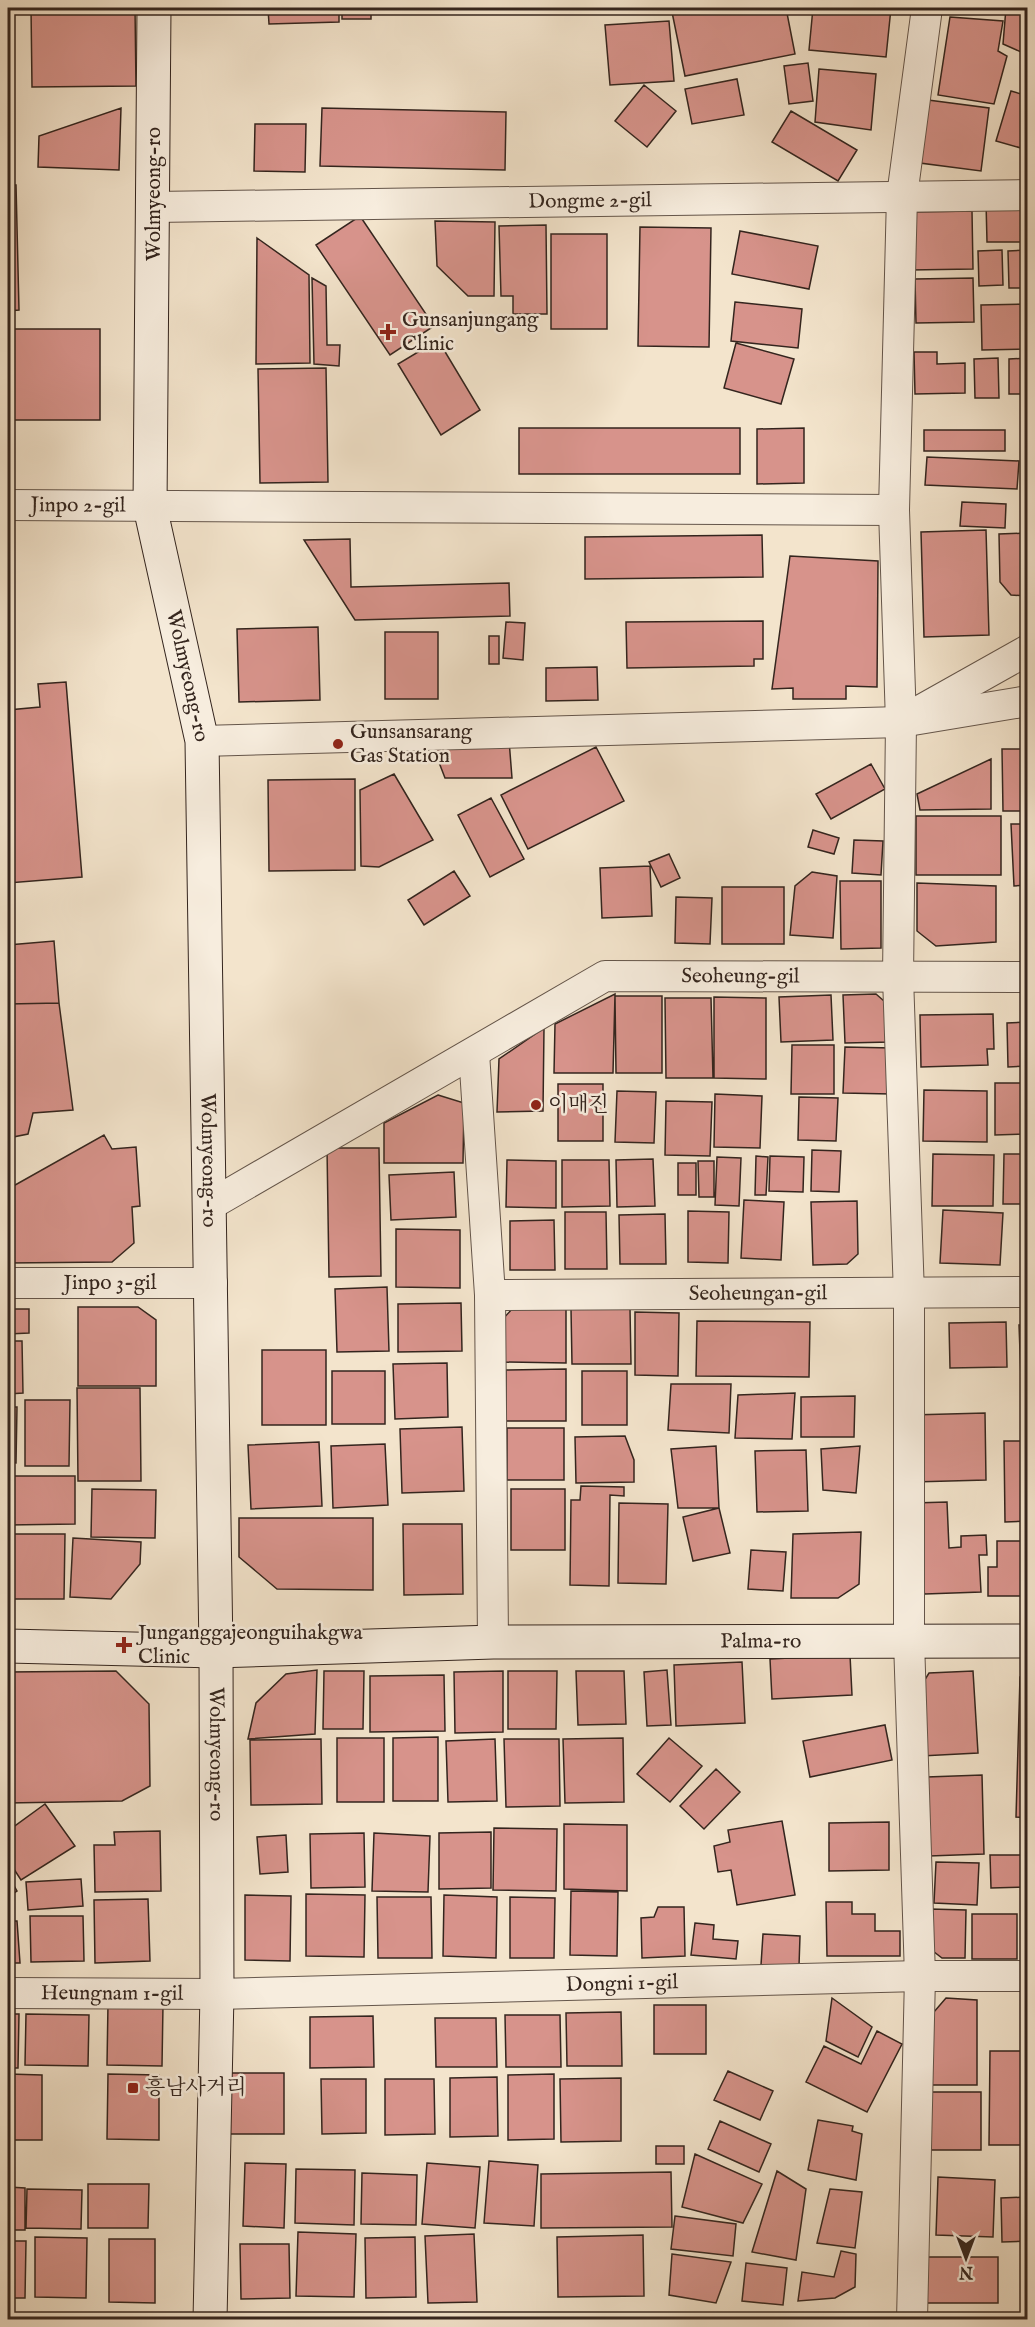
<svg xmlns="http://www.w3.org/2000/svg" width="1035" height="2327" viewBox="0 0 1035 2327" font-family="'IM FELL English','Noto Serif KR',serif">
  <rect width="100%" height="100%" fill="#f3e4cc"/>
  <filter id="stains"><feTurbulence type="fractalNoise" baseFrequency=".00333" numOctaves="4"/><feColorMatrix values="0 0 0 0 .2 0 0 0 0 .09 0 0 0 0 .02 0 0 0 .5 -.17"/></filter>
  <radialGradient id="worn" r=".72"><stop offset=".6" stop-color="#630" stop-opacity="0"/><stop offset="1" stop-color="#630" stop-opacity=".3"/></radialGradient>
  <path fill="#d7938b" stroke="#34251e" stroke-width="1.5" d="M31,8h104l1,78 -104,1z
    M268,8h71v14l-70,2z
    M342,8h29v11h-29z
    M698,8h88l9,46 -110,22 -13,-64z
    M813,8h78l-5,49 -77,-7z
    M1006,8h22v47l-25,-11z
    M950,17l53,4 -5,30 9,5 -13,48 -56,-9z
    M669,21l5,60 -64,4 -5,-60z
    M808,63l5,38 -24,3 -5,-38z
    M819,69l57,5 -5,56 -56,-8z
    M737,79l7,36 -52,9 -7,-35z
    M644,85l32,26 -29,36 -32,-26z
    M1011,91l17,5v54l-32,-9z
    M928,100l61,8 -8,63 -61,-8z
    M121,108l-2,62 -81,-3 1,-31z
    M322,108l184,4 -1,58 -185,-4z
    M791,111l66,39 -19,31 -66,-39z
    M255,124h51l-1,48 -51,-1z
    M8,185h8l3,125 -11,1z
    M986,202h42v40h-41z
    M972,211l1,58 -63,1 -1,-58z
    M360,216l74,110 -44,29 -74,-110z
    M435,221l60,1 -1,74h-26l-31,-30z
    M546,225l1,89h-34v-18h-12l-2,-70z
    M640,227l71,1 -2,119 -71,-1z
    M740,231l78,15 -9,43 -77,-15z
    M551,234h56v95h-56z
    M257,238l52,37 1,88 -54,1z
    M1002,250l1,35 -24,1 -1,-35z
    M1028,250v38h-19l-1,-37z
    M312,278l14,8 1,59h13l-1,21 -25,-2z
    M973,278l1,44 -58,1 -1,-44z
    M735,302l67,7 -4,39 -67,-7z
    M1028,304v45l-46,1 -1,-45z
    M8,329h92v91h-92z
    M438,340l42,70 -39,25 -43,-71z
    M736,343l58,16 -13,45 -57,-16z
    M914,352h23v12l28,-1v30l-50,1z
    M998,358l1,40h-24l-1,-39z
    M1028,358v36h-19v-35z
    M326,368l2,114 -68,1 -2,-114z
    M519,428h221v46h-221z
    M804,428v55l-47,1v-55z
    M924,430h81v21h-81z
    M927,457l92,4 -2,28 -92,-4z
    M962,502l44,2 -1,24 -45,-2z
    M986,530l3,105 -65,2 -3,-105z
    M1028,533v63l-17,-1 -11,-13 -1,-48z
    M762,535l1,42 -178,2v-42z
    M350,539l1,48 158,-4 1,33 -155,4 -51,-80z
    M790,556l88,5 -1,126 -31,-1v13h-53v-11l-21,1z
    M763,621v38h-9v7l-127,2 -1,-46z
    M506,622l19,1 -2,37 -20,-2z
    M318,627l2,73 -81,2 -2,-73z
    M385,632h53v67h-53z
    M489,636h10v28h-10z
    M597,667l1,33 -52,1v-33z
    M66,682l16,195 -74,6v-173l32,-3 -2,-23z
    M430,739l79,1 3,38h-67z
    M596,747l28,54 -96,48 -27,-54z
    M1002,749h26v62h-25z
    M991,759v50l-71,1 -3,-16z
    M871,764l14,25 -54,30 -15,-25z
    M394,774l39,66 -54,27 -18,-1 -1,-76z
    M355,779v91l-86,1 -1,-91z
    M491,798l33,61 -34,18 -32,-62z
    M916,816h85v59h-85z
    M1011,824h17v61l-14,1z
    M813,830l26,8 -5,16 -26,-7z
    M854,840l29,1 -2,34 -29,-2z
    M669,854l11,24 -19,9 -12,-25z
    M650,866l2,50 -50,2 -2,-50z
    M454,871l16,25 -46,29 -16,-25z
    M812,872l25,4 -4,62 -43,-3 5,-49z
    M840,881h41v67l-40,1z
    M917,883l79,3v56l-60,4 -19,-15z
    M722,887h62v57h-62z
    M676,897l36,1 -2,46 -35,-1z
    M54,941l5,62 -51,1v-59z
    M615,994l-2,79h-59l1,-49z
    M876,994l16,14 -1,34 -46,1 -2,-48z
    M831,995l2,45 -52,2 -2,-45z
    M615,996h47v77h-46z
    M714,997l52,1v81l-52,-1z
    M665,998h46l2,80h-47z
    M59,1003l14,107 -40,3 -5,21 -20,4v-134z
    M993,1014l1,35h-7l1,16 -67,2 -1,-52z
    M1028,1022v44l-20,1 -1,-44z
    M544,1028l-1,83 -46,1 2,-53z
    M792,1045h42v49h-43z
    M845,1047l47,1 -1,46 -48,-1z
    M995,1083h33v51l-33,1z
    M558,1084h45v57h-45z
    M924,1090l63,1v51l-64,-1z
    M617,1091l39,1 -2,51 -39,-1z
    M715,1094l47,2 -2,52 -46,-1z
    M438,1095l26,8 -1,60h-79v-40z
    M799,1097l39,1 -2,43 -38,-1z
    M666,1101l46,1 -2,54 -45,-1z
    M104,1135l8,14 24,-2 4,59 -8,1 2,36 -22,19 -104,1v-74z
    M327,1148h52l2,128 -52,1z
    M812,1150l29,1 -2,41 -28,-1z
    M933,1154l61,1 -1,51h-61z
    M1004,1154h24v50h-25z
    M756,1156l12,1 -2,38h-11z
    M770,1156l34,1 -1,35 -34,-1z
    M717,1157l24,1 -2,48 -24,-1z
    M653,1159l2,47 -38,1 -1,-47z
    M507,1160l49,1v47l-50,-1z
    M562,1160h47l1,46 -48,1z
    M698,1161h16v36h-15z
    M678,1163h18v32h-18z
    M454,1172l2,45 -65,3 -2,-45z
    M744,1200l40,2 -3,58 -40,-2z
    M857,1201l1,53 -11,10 -34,1 -2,-63z
    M943,1210l60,3 -3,52 -60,-2z
    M688,1211l41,1 -1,51 -40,-1z
    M565,1212h41l1,57h-42z
    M665,1214l1,50h-46l-1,-49z
    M554,1220l1,50h-45v-49z
    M396,1229l64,1v58l-64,-1z
    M387,1287l2,64 -52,1 -2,-63z
    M461,1303l1,48 -64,1v-48z
    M78,1307h60l18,13v66h-78z
    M513,1308h53v55l-65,-1v-41z
    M8,1309h21v24l-21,1z
    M571,1309h59l1,55h-59z
    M635,1312l44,1 -1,63 -43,-1z
    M697,1321l113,1 -1,55 -113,-1z
    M1006,1322l1,45 -57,1 -1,-45z
    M1019,1325h9v53h-7z
    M8,1341h14l1,52 -15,1z
    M262,1350h64v75h-64z
    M447,1363l1,54 -53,2 -2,-55z
    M566,1369v52h-60v-51z
    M332,1371h53v53h-53z
    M582,1371h45v54h-45z
    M671,1384h60l-2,49 -61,-3z
    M77,1388h63l1,93h-63z
    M795,1393l-3,46 -57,-1 3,-43z
    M855,1396l-1,41h-53v-40z
    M25,1400h45l-1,66h-44z
    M8,1407h9l-1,56 -8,-1z
    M985,1413l1,67 -73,2 -2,-67z
    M462,1427l2,64 -62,2 -2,-64z
    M507,1428h57v52h-57z
    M625,1436l9,24v22l-58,1 -1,-46z
    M1004,1441h24v80l-23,1z
    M319,1442l3,64 -71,3 -3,-64z
    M385,1444l3,61 -55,3 -2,-62z
    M716,1446l3,62h-41l-7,-59z
    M860,1446l-4,47 -33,-3 -2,-41z
    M806,1450l2,61 -51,1 -2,-61z
    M8,1476h67v48l-67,1z
    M581,1486l43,1v9l-14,-1 -1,91 -39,-1 1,-85h9z
    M92,1489l64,1 -1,48 -64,-1z
    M511,1489h54v61h-54z
    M947,1502l2,46 12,-1v-11l25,-1 1,20h-8l2,37 -56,2 -12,-17v-74z
    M619,1503l49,1 -2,80 -48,-1z
    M719,1508l11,45 -37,8 -10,-44z
    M239,1518h134v72l-96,-1 -38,-32z
    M403,1524h59l1,70 -59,1z
    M861,1532l-2,52 -21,14h-47l2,-64z
    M8,1534h57l-1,65h-56z
    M73,1538l68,4 -1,22 -29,35 -41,-2z
    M997,1541h31v55h-40v-29h9z
    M751,1550l35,2 -3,39 -35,-2z
    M850,1655l2,40 -80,4 -2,-40z
    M742,1662l3,61 -69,3 -2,-61z
    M317,1670l-2,64 -67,5 8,-36 30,-29z
    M667,1670l4,55 -24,1 -3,-54z
    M116,1671l33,33 1,82 -28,15 -114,2v-131z
    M324,1671h40l-1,58h-40z
    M503,1671v61l-48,1 -1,-61z
    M508,1671h49l-1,58h-48z
    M576,1671h48l2,53 -48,1z
    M973,1671l5,82 -57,3 -3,-65 11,-18z
    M444,1675l1,56 -75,1v-56z
    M1020,1677l8,1v140l-12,-1z
    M885,1725l7,35 -82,17 -7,-36z
    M438,1737v64h-45v-63z
    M337,1738h47v64h-47z
    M623,1738l1,64 -59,1 -2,-64z
    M669,1738l33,28 -32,36 -33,-28z
    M321,1739l1,65 -71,1 -1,-65z
    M495,1739l2,62 -49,1 -2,-61z
    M504,1739h55l1,67 -54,1z
    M716,1769l24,23 -36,37 -24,-23z
    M982,1775l2,79 -55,2 -2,-79z
    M45,1804l30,42 -54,34 -13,-20v-29z
    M782,1821l13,74 -58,10 -6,-35 -13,2 -4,-26 16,-4 -2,-12z
    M889,1822v48l-60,1v-48z
    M564,1824l63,1v66l-63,-2z
    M494,1828l63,1 -1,62 -63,-1z
    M160,1831l1,60 -66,1 -1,-47h21l-1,-13z
    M491,1832v56l-52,1v-56z
    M364,1833l1,54 -54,1 -1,-54z
    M374,1833l56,3 -2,56 -56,-1z
    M286,1835l2,37 -28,2 -3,-37z
    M990,1855h38v32l-37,1z
    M936,1862l43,1 -2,42 -43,-2z
    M8,1875l9,16 -9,6z
    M81,1879l2,27 -55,4 -2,-28z
    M571,1891l47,1 -1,64 -47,-1z
    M306,1894l59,1 -1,62 -58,-1z
    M245,1895l46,1 -1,65 -45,-1z
    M444,1895l53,2 -1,61 -53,-2z
    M377,1897h54l1,61h-54z
    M510,1897l45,1 -1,60h-44z
    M148,1899l2,62 -55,2 -1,-63z
    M826,1902h26v12h23v17h25v25h-73z
    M658,1907h26l1,49 -43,2 -1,-40 13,-1z
    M930,1909l36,1 -1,48h-23l-13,-10z
    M972,1914h45v45h-45z
    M30,1916h53l1,45 -53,1z
    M8,1921h9l3,42h-12z
    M695,1923l19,2 -1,14 25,2 -2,18 -45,-4z
    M763,1934l37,2 -1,30 -38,-1z
    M832,1998l40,29 -14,30 -32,-16z
    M946,1998l31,2v85h-49l-1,-65z
    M108,2004l55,1 -1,61 -55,-1z
    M654,2005h52v49h-52z
    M621,2012l1,54h-55l-1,-53z
    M8,2014h11l-1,54h-10z
    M26,2014l63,1 -1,51 -63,-1z
    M505,2015h55l1,52h-55z
    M373,2016l1,51 -64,1v-51z
    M435,2018h61l1,49h-61z
    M877,2031l25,13 -35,68 -61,-30 18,-36 37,18z
    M990,2051h38v94h-39z
    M728,2071l45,20 -13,29 -46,-20z
    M229,2073h55v61h-55z
    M8,2074l34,1v65h-34z
    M108,2074l51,1v65l-52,-1z
    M554,2074v65l-46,1v-65z
    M497,2077l1,59 -48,1v-59z
    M621,2078v63l-60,1 -1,-63z
    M321,2079h45v54l-44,1z
    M385,2079h49l1,55 -50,1z
    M929,2092h52v58h-52z
    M818,2120l35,6 -1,5 10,3 -6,46 -48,-10z
    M720,2121l51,23 -12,28 -51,-23z
    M656,2146h28v18h-28z
    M695,2154l67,30 -19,39 -61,-16z
    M489,2161l49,4 -4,61 -50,-3z
    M245,2163l41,1 -2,64 -41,-2z
    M427,2163l53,4 -5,61 -53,-4z
    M296,2169l59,1 -1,55 -59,-2z
    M777,2171l29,18 -10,71 -44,-8z
    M671,2172l1,55 -131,1v-54z
    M362,2173l55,2 -1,50 -55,-1z
    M938,2177l57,3 -2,57 -57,-2z
    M88,2184h61l-1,44h-60z
    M8,2187l17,1v42h-17z
    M27,2189l55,1 -1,39 -55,-1z
    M830,2189l32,3 -7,56 -38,-5z
    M1028,2197v44l-26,1 -1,-44z
    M675,2216l61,8 -3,32 -62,-7z
    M298,2232l58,2 -2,63 -58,-1z
    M474,2234l3,68 -49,1 -3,-67z
    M643,2235l1,61 -86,1 -1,-60z
    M35,2237l52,1 -1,60 -51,-1z
    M415,2237l1,60 -50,1 -1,-60z
    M109,2239h46v64l-46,-1z
    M8,2241h18l-1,57h-17z
    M240,2244h49l1,54 -49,1z
    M841,2251l15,3 -1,33 -20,11 -37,3 4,-29 32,5z
    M672,2254l59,8 -15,41 -47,-8z
    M923,2257h75v46h-75z
    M746,2263l41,5 -4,37 -41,-4z"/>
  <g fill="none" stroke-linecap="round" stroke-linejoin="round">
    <g stroke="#64554a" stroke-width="32">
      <g id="street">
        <path id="s1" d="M154,207l874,-12"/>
        <path id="s2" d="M8,505l886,5"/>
        <path d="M914,714l114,-64"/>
        <path d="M202,741l699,-19 127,-21"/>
        <path d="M474,1053l16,242 3,347"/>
        <path id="s3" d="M210,1205l395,-229 423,1"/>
        <path id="s4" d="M8,1283h204"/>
        <path id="s5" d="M490,1295l538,-3"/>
        <path id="s6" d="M8,1993l209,1 703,-18h108"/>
        <path d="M912,2320l8,-344 -11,-335v-346l-11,-318 3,-255 -7,-212 8,-314 25,-188"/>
      </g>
    </g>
    <g stroke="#34251e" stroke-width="35">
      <g id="secondary">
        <path id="s7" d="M154,8l-4,499 52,234 14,910 1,343 -7,326"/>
        <path id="s8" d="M8,1646l208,5 277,-9 535,-1"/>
      </g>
    </g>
    <use href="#street" stroke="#f7edde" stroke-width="30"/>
    <use href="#secondary" stroke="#f7edde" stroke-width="33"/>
  </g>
  <g fill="#8f2418" stroke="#f7edde" stroke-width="2">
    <path d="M385 323h6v6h6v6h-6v6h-6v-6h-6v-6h6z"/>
    <circle cx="338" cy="744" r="6"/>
    <circle cx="536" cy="1105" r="6"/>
    <path d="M121 1636h6v6h6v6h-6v6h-6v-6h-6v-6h6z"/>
    <rect x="127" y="2082" width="12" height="12" rx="3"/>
  </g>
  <g text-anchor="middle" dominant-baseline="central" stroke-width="5" stroke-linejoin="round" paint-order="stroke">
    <g font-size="21" fill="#34251e" stroke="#f7edde">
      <text transform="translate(154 194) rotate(-90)">Wolmyeong-ro</text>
      <text stroke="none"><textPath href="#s1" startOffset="436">Dongme 2-gil</textPath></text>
      <text stroke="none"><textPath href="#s2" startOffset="70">Jinpo 2-gil</textPath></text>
      <text stroke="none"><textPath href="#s7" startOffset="672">Wolmyeong-ro</textPath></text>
      <text stroke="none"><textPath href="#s3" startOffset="592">Seoheung-gil</textPath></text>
      <text stroke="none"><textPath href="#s7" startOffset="1158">Wolmyeong-ro</textPath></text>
      <text stroke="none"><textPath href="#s4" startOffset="102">Jinpo 3-gil</textPath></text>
      <text stroke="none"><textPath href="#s5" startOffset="268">Seoheungan-gil</textPath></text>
      <text stroke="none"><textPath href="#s8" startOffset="753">Palma-ro</textPath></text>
      <text stroke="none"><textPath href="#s7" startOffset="1752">Wolmyeong-ro</textPath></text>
      <text stroke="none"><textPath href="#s6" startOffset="614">Dongni 1-gil</textPath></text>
      <text stroke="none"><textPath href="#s6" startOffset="104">Heungnam 1-gil</textPath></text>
    </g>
    <g font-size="21" fill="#34251e" stroke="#f7edde" text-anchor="start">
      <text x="402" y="320">Gunsanjungang<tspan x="402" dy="24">Clinic</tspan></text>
      <text x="350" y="732">Gunsansarang<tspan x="350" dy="24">Gas Station</tspan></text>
      <text x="548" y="1105">이매진</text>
      <text x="138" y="1633">Junganggajeonguihakgwa<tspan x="138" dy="24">Clinic</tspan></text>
      <text x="145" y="2088">흥남사거리</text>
    </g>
  </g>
  <rect width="1035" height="2327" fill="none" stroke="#f3e4cc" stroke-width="30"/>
  <rect x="9" y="9" width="1017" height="2309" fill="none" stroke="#34251e" stroke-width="3"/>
  <rect x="15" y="15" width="1005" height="2297" fill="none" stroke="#34251e" stroke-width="1.5"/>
  <g transform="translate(966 2258) rotate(180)" stroke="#f7edde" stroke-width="4.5" paint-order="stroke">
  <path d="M0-4.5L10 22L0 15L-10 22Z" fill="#34251e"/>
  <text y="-9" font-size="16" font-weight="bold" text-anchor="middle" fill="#34251e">N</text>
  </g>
  <rect width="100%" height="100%" filter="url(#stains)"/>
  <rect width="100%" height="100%" fill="url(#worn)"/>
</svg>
